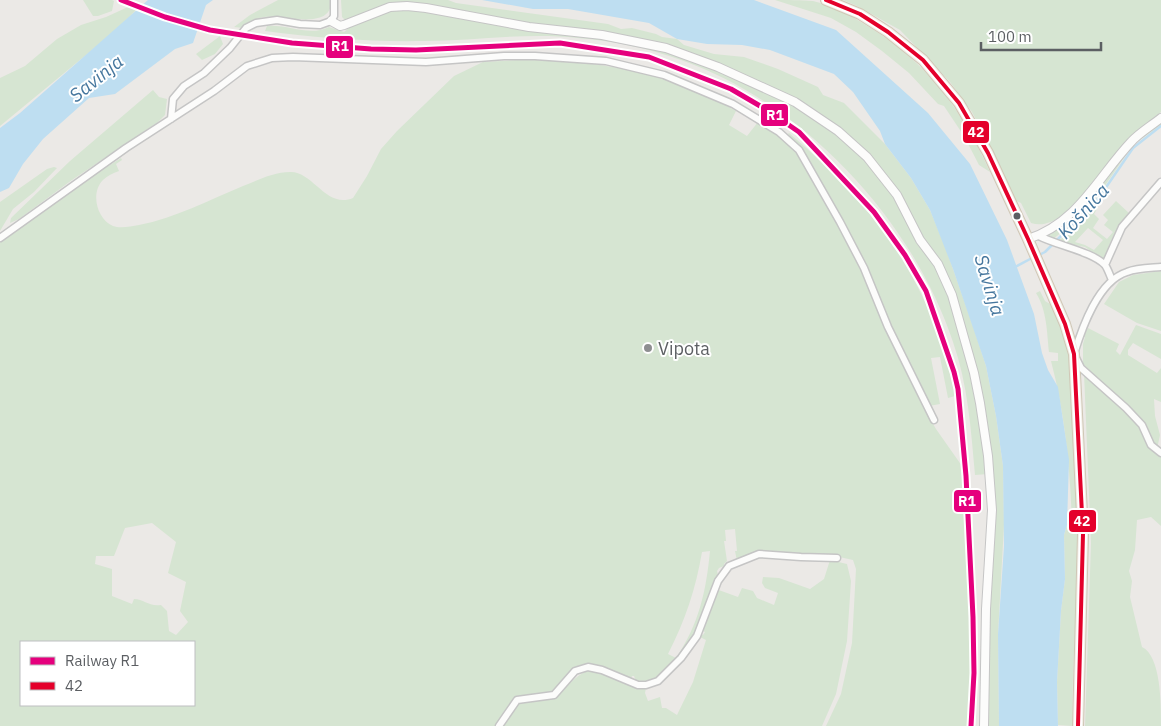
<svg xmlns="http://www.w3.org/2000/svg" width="1161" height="726" viewBox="0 0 1161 726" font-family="'IBM Plex Sans',sans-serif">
  <rect width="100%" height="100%" fill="#ebe9e6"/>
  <path fill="#d6e5d2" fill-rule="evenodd" d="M83,0h29l2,1 -2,10 -14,5h-5z
    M278,0h53c2,32 -49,14 -67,17 -9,1 -13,6 -20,11l-10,-1 16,-12z
    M341,0h107l8,3 152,21 13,5 11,-1 24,6 6,3 15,2 7,6 30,9 30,3 34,12 40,18 5,8 21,8 41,41 26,34 19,32 16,39 27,77 13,40 10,50 7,50 1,59 -6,109 1,92h-13l2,-118 6,-125 -34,-168 -34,-69 -37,-66 -65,-61 -126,-63 -129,-26 -158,-27 -57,16 -9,1 -3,-3z
    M775,0c12,0 27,0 38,1 20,5 39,15 56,26 58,35 93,83 121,145l-11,-7 -15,-29 -20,-30 -6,-2 -29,-31 -27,-22 -26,-19 -25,-14z
    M843,0h318v112c-11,11 -25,19 -35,31 -19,22 -61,92 -95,80l-10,-20 -7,-3 -25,-55 -17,-33 -22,-30 -50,-52 -43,-24z
    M128,7l8,3 -16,17 -120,99v-48l25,-12 32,-27 24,-14 25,-8z
    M411,8l183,27 86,20 101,42 58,38 20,19 35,42 20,38 10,18 10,13 10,19 14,38 13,50 17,102 -13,1c-4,-45 -7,-90 -22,-133 -41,-123 -149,-239 -272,-282 -33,-12 -68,-19 -103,-22 -51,-6 -103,3 -154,3 -53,1 -107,-3 -159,-10l2,-5c21,-2 42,11 62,1l15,5 9,-7 28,-14z
    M220,36l3,8 -8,10 -13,6 -6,-6z
    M536,59c72,4 137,14 200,52l-7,14 18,11 11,-14 17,9 22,19 49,84 77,173 13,22 26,37 11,181 -4,79h-143l15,-32 11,-51 4,-74 -3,-9 -18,-4 -74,-3 -24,8 -2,-10h2l-2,-22 -10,1 1,11h-2l3,20 -3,3v2l-5,2 -2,3 1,4 -20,56 -22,32 -25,21c-8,-1 -15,0 -17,-8h-2l-1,3h-4l-35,-11 -17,6 -22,19 -29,8c10,-1 23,-1 31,-5 15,-8 23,-29 43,-25 16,3 32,14 48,17l-1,5 3,8 12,-4 2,11h4l11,7 16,-33 13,-42 -8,-4 2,-3 3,2 2,-3 -4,-2 15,-41 22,8 4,-9 11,3 4,7 17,7 4,-12 -13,-5 -3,-5 1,-6 16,1 31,11 14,-10 6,-19 17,4 4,17 -4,60 -11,53 -14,32h-822v-484l45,-31 35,-27 41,-26 1,2 -6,4 3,7c-6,2 -12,5 -16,9 -13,13 -6,39 10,46 8,3 18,0 26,-1 36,-7 70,-25 104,-39 15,-6 31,-14 47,-14 23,-1 36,37 63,26l14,-22 14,-27 16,-18 57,-55 29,-14zM152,523l24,19 -8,31 18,9 -6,29 8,11 -12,13 -7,-4 -2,-20 -6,-6c-12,2 -17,-6 -27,-6l-2,5 -20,-8v-27l-17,-5 1,-8h18l11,-28zM710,551c-4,41 -11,73 -34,107l-8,-4c17,-33 28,-66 34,-102zM21,642h173v63h-173z
    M153,90l6,7 8,2 -2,16 -7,7 -86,58 -53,39 -9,4 1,-5 59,-57z
    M1161,122v3l-28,20 -40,58 -15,16 -26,21 -3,-2 -1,-4 34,-26 17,-19 29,-41z
    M789,133c85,72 145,152 166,263l-7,2 -8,-41 -9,1 9,46 -11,2 -20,-44 -20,-36 -17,-39 -72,-138 -12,-15z
    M54,167l3,1 -23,24 -21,17 -13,22v-29l47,-33z
    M1116,201l14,13c-13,14 -22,28 -25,47l-20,-14 -27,-5 36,-36 3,3 -3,5 5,5 -6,9 14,11 6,-7 -9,-7 4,-5 -5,-5zM1088,228l15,12 -9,10 -9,-5 -10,-3z
    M1161,271v60l-24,-8 -33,-19 15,-22 14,-7z
    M1040,291l5,10 5,3 6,8 14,39 9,181 -6,143 -1,51 -14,-1 -1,-43 4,-71 4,-32 -1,-44 3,-10 -1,-4 6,2c-2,-55 -7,-109 -21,-162h7v-8l-9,-1c-2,-19 -2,-42 -13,-59z
    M1136,325l25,9v25l-28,-16 -5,7v5l29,18 4,-5v34l-7,-3 1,17 5,19 -3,14 -5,-5 -10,-22 -59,-58v-20l2,-7h-2l5,-9 31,16 -3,7 4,4z
    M1084,373l33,29 21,23 7,14 16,17v70l-10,-9 -14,3 -2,30 -6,21 3,10 -2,16 12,50c19,9 19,56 19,79h-76l6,-183z"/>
  <path fill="#bedef1" d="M148,0h65l-7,5 -13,38 -18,6 -60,45 -26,4 -46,41 -20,25 -14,24 -9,4v-64l20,-15z
    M482,0h272l82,30 92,83 42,51 37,76 27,74 8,39 6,17 10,17 11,73 -2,65 -3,10 1,44 -4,32 -4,71 1,44h-59l-1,-92 6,-88 -1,-80 -7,-50 -10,-50 -33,-97 -23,-59 -19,-32 -26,-34 -5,-13 -27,-39 -19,-18 -64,-24 -28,-5 -35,-1 -30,-5 -28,-16 -81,-14h-35z"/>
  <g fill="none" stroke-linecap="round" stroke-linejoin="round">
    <path stroke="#bedef1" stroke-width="2.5" d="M1037,256l8,-4 53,-53 35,-51 28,-22
      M1015,267l17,-9"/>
    <g stroke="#c5c5c5" stroke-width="9">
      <path id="minor" d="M171,119l2,-20 11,-13 20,-13 26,-25 16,-20 10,-5 21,-3 23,4 20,1 11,-4 3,-5v-16
        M1039,236c17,9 54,16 66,29 3,4 5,11 7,15
        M0,238l126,-90 88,-57 33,-25 25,-8 21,-1 133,5 78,-6h31l71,5 58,14 69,29 46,28 20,18 41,72 24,46 24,59 46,93
        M1105,265l17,-38 39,-45
        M1161,267c-11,1 -24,1 -34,5 -29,9 -45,56 -53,82l7,14 45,40 16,17 9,20 10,8
        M499,726l18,-26 37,-5 21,-24 13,-4 14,3 36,15h8l12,-4 23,-23 16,-22 21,-55 11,-15 30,-12 42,3 36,1"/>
    </g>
    <g stroke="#c5c5c5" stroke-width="10">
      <path id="tertiary" d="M331,21l9,5 4,-1 46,-18 17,-1 19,2 103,19 73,8 64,13 52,19 77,35 43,29 29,26 30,38 23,45 18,24 14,31 22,78 6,30 8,53 4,54 -6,99 -2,117
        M1028,239c50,-16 70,-62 103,-97 8,-9 20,-16 30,-24"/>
    </g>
    <g stroke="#d0c7b6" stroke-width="12">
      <path id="primary" d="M826,0l34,14 28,18 35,28 36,43 29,50 40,86 37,85 9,30 9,180 -5,192"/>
    </g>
    <use href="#minor" stroke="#fcfcfb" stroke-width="6"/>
    <use href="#tertiary" stroke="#fcfcfb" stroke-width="8"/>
    <use href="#primary" stroke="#f2efe8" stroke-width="10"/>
    <g stroke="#fff" stroke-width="8">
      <path id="bus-1" d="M826,0l34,14 28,18 35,28 36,43 29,50 40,86 37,85 9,30 9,180 -5,192"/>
    </g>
    <use href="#bus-1" stroke="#e4002b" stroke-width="4"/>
    <g stroke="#fff" stroke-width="9">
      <path id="rail-1" d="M121,0l44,17 45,13 82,13 79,6 45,1 144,-7 89,14 82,32 36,21 32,22 75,80 31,43 21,36 28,81 4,17 8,87 7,141 1,56 -3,53"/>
    </g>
    <use href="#rail-1" stroke="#e5007d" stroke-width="5"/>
  </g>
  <circle fill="#5c5f63" stroke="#fff" stroke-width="2" cx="1017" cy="216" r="4.5"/>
  <circle fill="#8e8f91" stroke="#fff" stroke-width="2" cx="648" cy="348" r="5"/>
  <g text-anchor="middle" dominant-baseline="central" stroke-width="4" stroke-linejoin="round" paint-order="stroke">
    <g font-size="18" fill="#5c5f63" stroke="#fff" text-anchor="start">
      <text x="658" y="348">Vipota</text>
    </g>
    <g font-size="19" font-style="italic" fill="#46779e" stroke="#fff">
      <text transform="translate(96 78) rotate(-39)">Savinja</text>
      <text transform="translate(1083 211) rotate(-48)">Košnica</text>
      <text transform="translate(990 285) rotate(73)">Savinja</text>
    </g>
  </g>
  <g stroke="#fff" stroke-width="2">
    <rect x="325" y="35" width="29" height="24" rx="5" fill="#e5007d"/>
    <rect x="760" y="103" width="29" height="24" rx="5" fill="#e5007d"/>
    <rect x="962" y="120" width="28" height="24" rx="5" fill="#e4002b"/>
    <rect x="953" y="489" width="29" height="24" rx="5" fill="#e5007d"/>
    <rect x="1068" y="509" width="29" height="24" rx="5" fill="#e4002b"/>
  </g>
  <g font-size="14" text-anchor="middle" font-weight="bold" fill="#fff">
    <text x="340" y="51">R1</text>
    <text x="775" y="120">R1</text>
    <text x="976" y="137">42</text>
    <text x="967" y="506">R1</text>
    <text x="1082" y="526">42</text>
  </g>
  <rect x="20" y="641" width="175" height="65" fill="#ffffff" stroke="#bebfc1"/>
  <rect x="30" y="657" width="25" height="8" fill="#e5007d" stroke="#bebfc1"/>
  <text x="65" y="666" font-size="15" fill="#5c5f63">Railway R1</text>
  <rect x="30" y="682" width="25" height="8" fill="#e4002b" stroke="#bebfc1"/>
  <text x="65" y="691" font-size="15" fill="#5c5f63">42</text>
  <path d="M981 42v8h120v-8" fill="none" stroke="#5c5f63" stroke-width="2.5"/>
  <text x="988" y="42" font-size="15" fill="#5c5f63" stroke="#ffffff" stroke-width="4" paint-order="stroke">100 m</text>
</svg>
